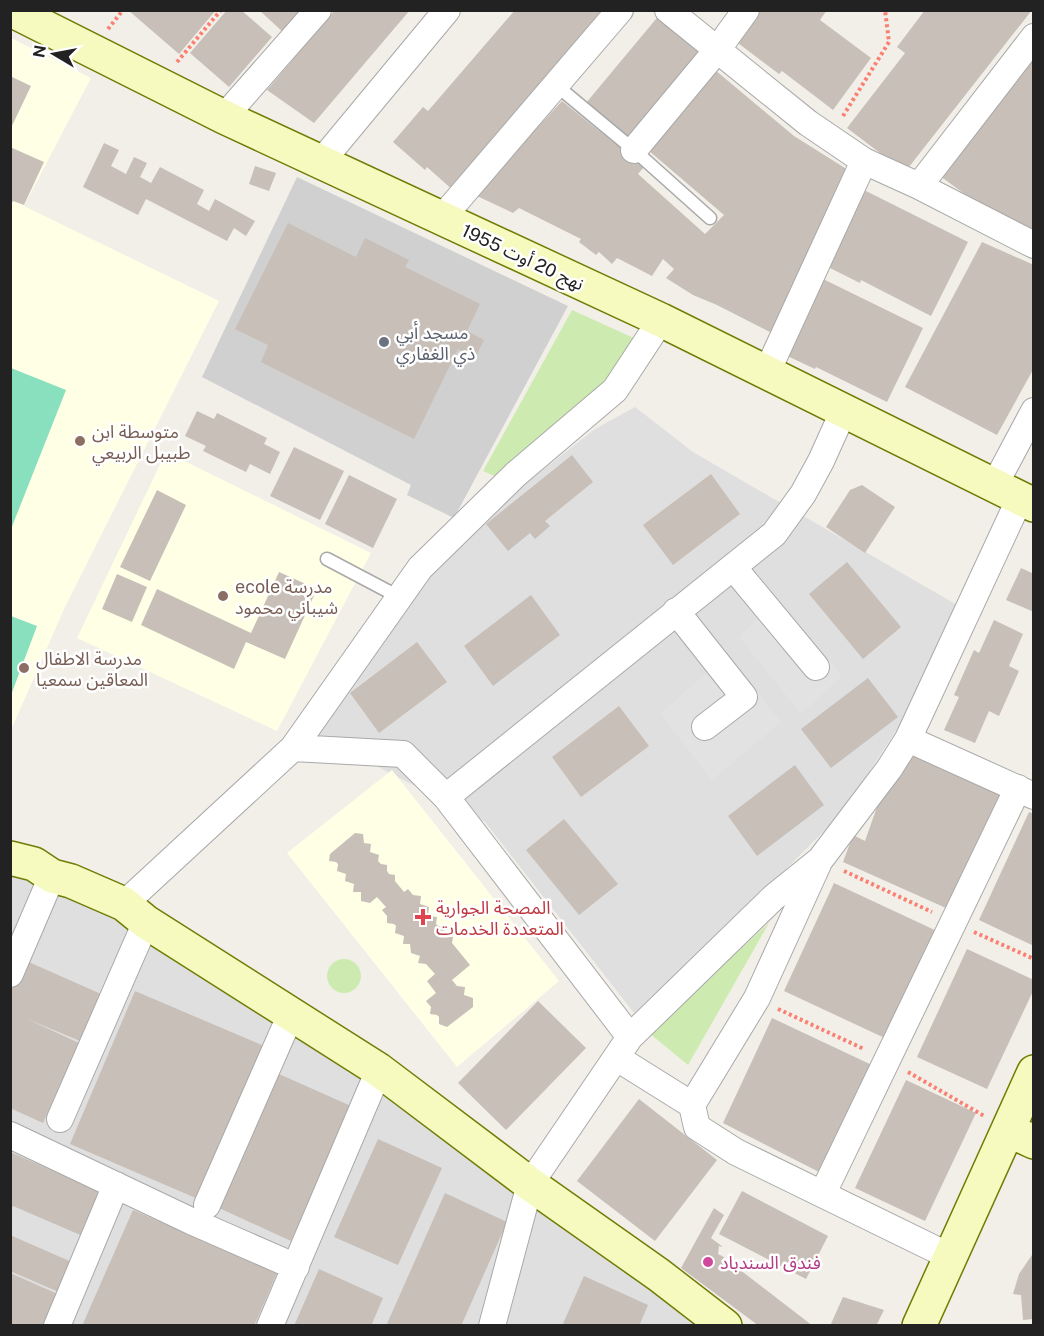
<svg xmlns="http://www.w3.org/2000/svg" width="1044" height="1336" viewBox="0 0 1044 1336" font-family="'Public Sans','Noto Sans Arabic',sans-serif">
  <rect width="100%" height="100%" fill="#f2efe9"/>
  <path fill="#e0dfdf" d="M635,407l58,45 264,153 -47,104 -67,103 -72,72 -137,129 -149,-191 -169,-87 106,-151 45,-55 128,-100z
    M10,858l114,46 601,421h-714z"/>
  <path fill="#ffffe5" d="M11,38l80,40 -67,128 195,95 -154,306 -54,123z
    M166,452l205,101 -94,178 -200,-93z
    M392,770l167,211 -102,86 -170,-214z"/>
  <path fill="#d0d0d0" d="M297,177l271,129 -114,212 -47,-23 4,-10 -209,-108z"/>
  <path fill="#cdebb0" d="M572,310l64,29 -27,45 -110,94 -16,-7z
    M769,923l-81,142 -39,-32z
    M327 976a17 17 0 1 1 34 0a17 17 0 1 1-34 0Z"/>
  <path fill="#88e0be" d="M11,368l55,22 -55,139z
    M11,616l26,10 -26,69z"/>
  <path fill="#e2e2e2" d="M778,599l64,77 -41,38 -62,-77z
    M727,654l54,68 -69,58 -52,-66z"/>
  <path fill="#c7bfb8" d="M128,10h88l-37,44z
    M227,10h14l31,27 -43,50 -39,-34z
    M259,10h44l-19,23z
    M335,10h75l-96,113 -47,-33z
    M515,10h97l-157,182 -28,-25 -2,3 -32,-28 30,-35 5,4z
    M756,10h71l-7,10 51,38 -38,52 -51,-39 -3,3 -49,-37z
    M925,10h107l-127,162 -58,-44 58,-75 -8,-6z
    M661,13l44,37 -75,90 -44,-37z
    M1034,47v190l-30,-22 -4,5 -64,-47z
    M715,70l79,66 62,39 -82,159 -57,-29 -24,-10 -27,-17 8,-9 -11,-10 -11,17 -35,-18 -5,6 -13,-12 -3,3 -17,-13 2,-3 -62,-31 -6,5 -36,-17 1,-5 84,-90 82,66 -6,7 67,60 19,-19 -76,-65z
    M10,76l21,10 -21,44z
    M104,143l15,7 -8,16 15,8 8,-17 13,6 -7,14 11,6 9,-16 44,23 -7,14 12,7 6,-12 40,22 -9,15 -12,-8 -7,13 -81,-42 -8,16 -55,-28z
    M10,147l34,15 -20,43 -11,-4 -3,5z
    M255,166l21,7 -7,18 -20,-7z
    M864,190l104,52 -37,74 -70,-36 -1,3 -34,-17z
    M288,223l68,34 9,-19 44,22 -4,7 75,37 -13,27 17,9 -9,18 -17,-9 -44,90 -153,-77 7,-17 -33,-16z
    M982,242l52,23v103l-37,67 -92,-48z
    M819,277l104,51 -36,74 -71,-35 -1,2 -34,-16z
    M197,411l17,8 3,-6 50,25 -3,6 16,8 -10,22 -20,-10 -4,8 -43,-21 3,-5 -21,-10z
    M294,447l50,24 -24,49 -50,-24z
    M572,455l21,27 -48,39 5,5 -15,13 -5,-6 -22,18 -22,-27z
    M711,474l29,40 -67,51 -30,-40z
    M349,475l48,24 -24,49 -48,-24z
    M862,485l33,22 -30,46 -39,-26 24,-37z
    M157,490l29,15 -36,76 -30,-14z
    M847,562l54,65 -38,32 -54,-65z
    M1021,568l13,6v38l-28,-12z
    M279,572l38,17 -32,70 -39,-17 -12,27 -93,-44 16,-36 94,44z
    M117,574l30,13 -15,35 -30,-13z
    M531,595l29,40 -67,51 -29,-40z
    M994,620l29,14 -14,32 10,5 -20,45 -10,-5 -14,32 -31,-13 15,-33 -5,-2 20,-45 5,3z
    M417,642l30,40 -68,51 -29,-40z
    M868,678l30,39 -67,51 -30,-39z
    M619,706l30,40 -68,51 -29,-40z
    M910,753l93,41 -57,114 -103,-46 10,-27 12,6 12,-34z
    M795,765l29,40 -67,51 -29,-40z
    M1029,812l5,2v132l-55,-26z
    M564,819l54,65 -39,31 -53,-65z
    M355,833l8,1 1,9 7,1 -1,8 9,3 -1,6 3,3 6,1v6l2,3 6,1v6l9,11 4,-3 5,6 8,1 -1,8 9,3 -1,7 2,2 7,1 -1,7 2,2 7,1 -1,6 2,3 7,1 -1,6 18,22 -18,15 5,6 8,1 -1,8 9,3v9l-26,20 -8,-3v-7l-2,-2 -7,-1 1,-7 -5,-6 10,-8 -9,-12 8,-7 -9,-10 -8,-1 2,-7 -9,-3 -1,-9h-7l1,-8 -9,-3 1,-7 -2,-2 -7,-1v-7l-5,-6 4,-3 -9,-10 -7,6 -9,-2v-9h-8l1,-8 -9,-3 1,-7 -9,-3 1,-7 -2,-2 -7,-1 1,-7z
    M834,883l105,49 -50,108 -105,-49z
    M967,949l67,31v9l-47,100 -70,-32z
    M22,959l79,35 -21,47 -55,-23 54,25 -36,80 -33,-15v-123z
    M135,991l129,55 -66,153 -128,-55z
    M538,1001l48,47 -80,82 -48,-47z
    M772,1018l102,48 -51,108 -100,-51z
    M279,1074l72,32 -60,135 -72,-33z
    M906,1080l70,33 -51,108 -70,-33z
    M639,1099l78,61 -62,81 -78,-60z
    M378,1139l64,29 -44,97 -64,-28z
    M10,1152l94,41 -19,44 -72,-31 -3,5z
    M742,1191l86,45 -22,43 -87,-45z
    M445,1193l62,29 -46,104h-75z
    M714,1208l10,7 -13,23 12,9 -4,-1 -1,8 4,2 91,70h-54l-78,-58z
    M133,1210l144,63 -23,53h-172z
    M10,1235l64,28 -13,30 -51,-22z
    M1034,1252v67l-11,1 -2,-25 -8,-1 6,-20z
    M319,1269l64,29 -12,28h-77z
    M10,1273l50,22 -13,31h-37z
    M584,1276l64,29 -9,21h-77z
    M843,1297l41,13 -8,16h-46z"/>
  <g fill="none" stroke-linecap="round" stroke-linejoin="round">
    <g stroke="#a9a9a9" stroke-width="15">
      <path id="lane" d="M557,86l77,64 76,68
        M327,559l72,38"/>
    </g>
    <g stroke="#a9a9a9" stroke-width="28">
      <path id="street" d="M668,10l140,113 56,38 55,25 115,59
        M224,117l94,-107
        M634,150l83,-100 29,-40
        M321,162l126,-152
        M919,186l115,-149
        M441,219l179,-209
        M767,372l97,-211
        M994,486l40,-75
        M733,567l83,100
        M676,611l68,86 -39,30
        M908,739l112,-241
        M293,748l127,-180 96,-94 99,-84 46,-70
        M446,797l328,-263 29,-40 18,-33 23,-51
        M124,904l169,-156 110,6 43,43 184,240
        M10,974l42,-98
        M617,1058l75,47 5,22 39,25 215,105
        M692,1105l65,-107 61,-134
        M60,1119l86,-197
        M10,1135l181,86 105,46
        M823,1193l195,-405
        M207,1205l84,-191
        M57,1326l59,-141
        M270,1326l109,-256
        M492,1326l38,-142 100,-147 144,-140 46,-37 69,-91 19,-30 126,57"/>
    </g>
    <g stroke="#707d05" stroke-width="36">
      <path id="secondary" d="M11,10l213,107 437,203 373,185
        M10,858l24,6 18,12 19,5 53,23 22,18 233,148 151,114 129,91 66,51
        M1008,1130l26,12
        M919,1326l115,-254"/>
    </g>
    <path stroke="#fa8072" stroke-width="4" stroke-dasharray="3 3" stroke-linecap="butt" d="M108,29l15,-19
      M177,62l44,-52
      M843,116l46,-74 -4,-32
      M844,871l88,41
      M974,932l60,27
      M778,1009l86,40
      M908,1072l76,44"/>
    <use href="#lane" stroke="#fff" stroke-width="12"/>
    <use href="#street" stroke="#fff" stroke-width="26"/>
    <use href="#secondary" stroke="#f7fabf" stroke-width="33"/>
  </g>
  <circle fill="#6b7280" stroke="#fff" stroke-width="2" cx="384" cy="342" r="6"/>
  <g fill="#8d6e63" stroke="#fff" stroke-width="2">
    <circle cx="80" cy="441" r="6"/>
    <circle cx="223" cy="596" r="6"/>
    <circle cx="24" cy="668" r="6"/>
  </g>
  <path fill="#e0444e" stroke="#fff" stroke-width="2" d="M420 908h6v6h6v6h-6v6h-6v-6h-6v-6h6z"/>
  <circle fill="#d1479c" stroke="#fff" stroke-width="2" cx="708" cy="1262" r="6"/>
  <g text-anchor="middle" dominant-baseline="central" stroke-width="5" stroke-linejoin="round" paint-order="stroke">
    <g font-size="18" fill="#222" stroke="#fff">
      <text transform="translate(523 257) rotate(25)">نهج 20 أوت 1955</text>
    </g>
    <g font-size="18" fill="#5b616d" stroke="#fff" text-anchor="start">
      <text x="396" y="332">مسجد أبي<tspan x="396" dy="21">ذي الغفاري</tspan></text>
    </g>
    <g font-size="18" fill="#785e54" stroke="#fff" text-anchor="start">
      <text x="92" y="431">متوسطة ابن<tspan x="92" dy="21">طبيبل الربيعي</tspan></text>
      <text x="235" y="586">ecole مدرسة<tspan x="235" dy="21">شيباني محمود</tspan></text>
      <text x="36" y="658">مدرسة الاطفال<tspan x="36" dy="21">المعاقين سمعيا</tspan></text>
    </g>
    <g font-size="18" fill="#be3a42" stroke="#fff" text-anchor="start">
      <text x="436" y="907">المصحة الجوارية<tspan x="436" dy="21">المتعددة الخدمات</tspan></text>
    </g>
    <g font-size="18" fill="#b23c85" stroke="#fff" text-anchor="start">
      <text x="720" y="1262">فندق السندباد</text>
    </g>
  </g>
  <rect width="1044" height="1336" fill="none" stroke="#222222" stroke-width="24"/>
  <g transform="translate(54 54) rotate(280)" stroke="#ffffff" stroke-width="4.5" paint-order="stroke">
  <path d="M0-4.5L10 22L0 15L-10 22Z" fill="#222222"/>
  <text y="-9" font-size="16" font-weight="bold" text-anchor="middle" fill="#222222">N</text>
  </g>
</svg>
